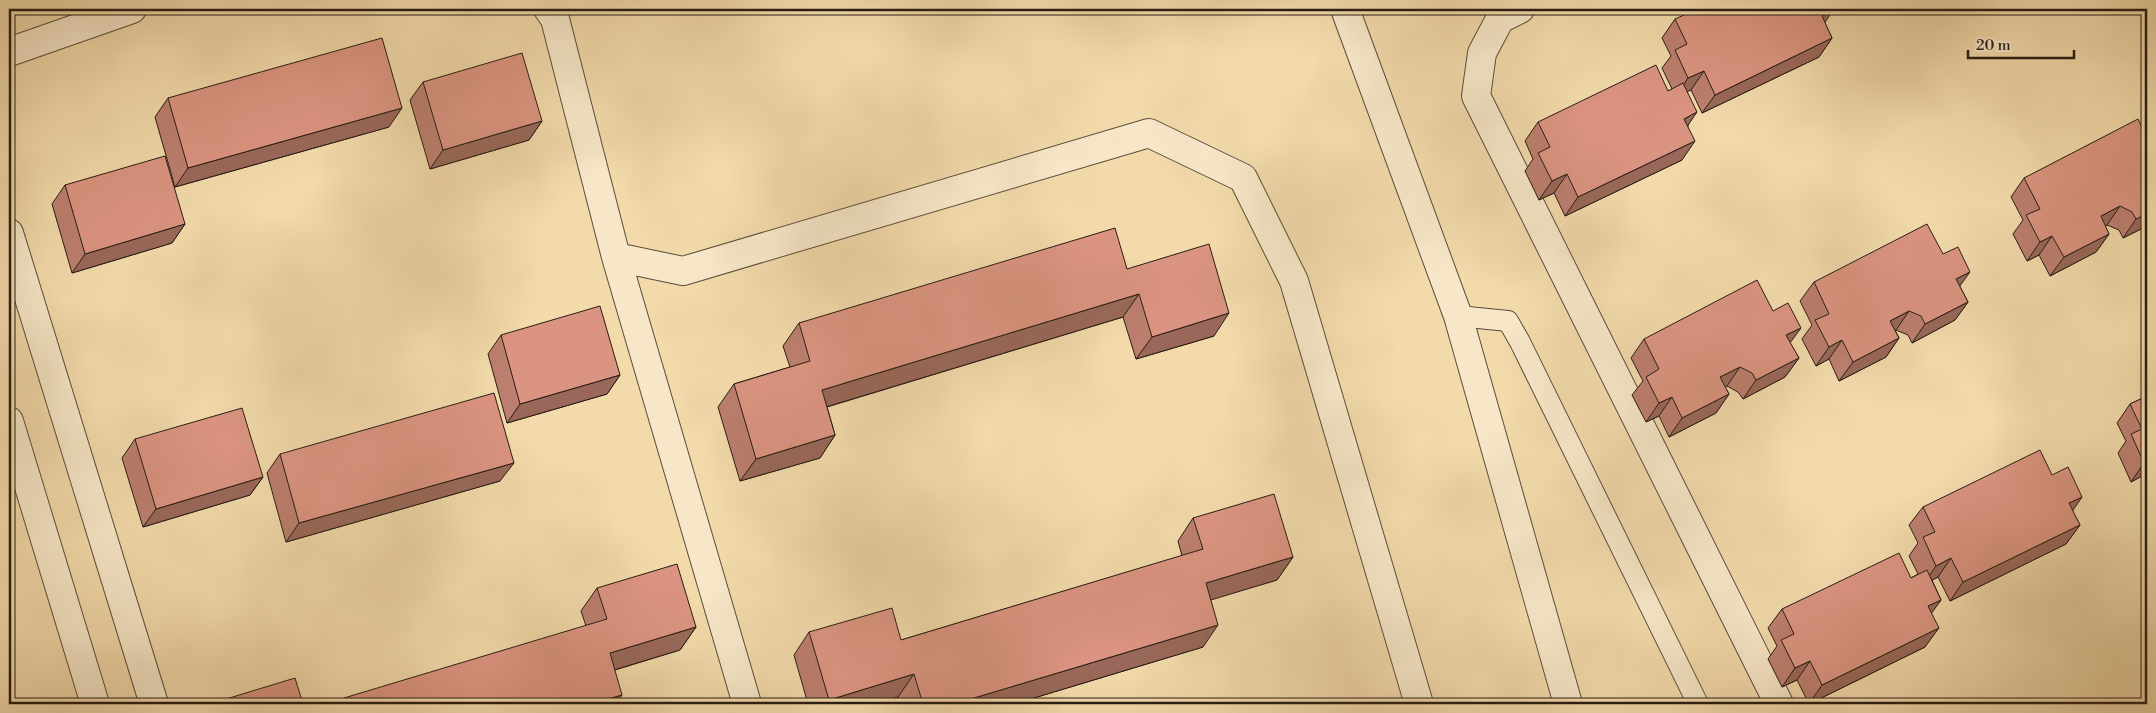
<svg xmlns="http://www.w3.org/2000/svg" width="2156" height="713" viewBox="0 0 2156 713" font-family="'Libre Bodoni',serif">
  <rect width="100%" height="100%" fill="#f2daaa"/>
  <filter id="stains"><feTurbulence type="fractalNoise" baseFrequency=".004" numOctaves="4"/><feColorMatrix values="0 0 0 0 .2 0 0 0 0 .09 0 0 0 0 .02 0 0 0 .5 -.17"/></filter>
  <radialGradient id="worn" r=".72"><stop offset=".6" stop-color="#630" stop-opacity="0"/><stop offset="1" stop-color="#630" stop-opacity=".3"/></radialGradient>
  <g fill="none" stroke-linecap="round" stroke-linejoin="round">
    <g stroke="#5a4c3a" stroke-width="22">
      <path id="service" d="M1458,316l50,5 12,21 178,362"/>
    </g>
    <g stroke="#5a4c3a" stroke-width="30">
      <path id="minor" d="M548,9l7,10 61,238 67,14 466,-138 94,45 51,103 125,423
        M1345,9l113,307 110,388
        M1520,9l-20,10 -18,34 -6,43 303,608
        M9,52l123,-43
        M9,233l145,471
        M616,257l131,447
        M9,421l86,283"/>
    </g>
    <use href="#service" stroke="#f7e7c8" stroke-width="20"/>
    <use href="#minor" stroke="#f7e7c8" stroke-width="28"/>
  </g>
  <path fill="#bc7f6f" stroke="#281d14" d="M1675,19l150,4 7,15 -13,19 -117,56 -11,-23 -4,1 1,35 -6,34 -117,56 -11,-23 -15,7 -14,-29 8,-12 -8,-18 13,-19 130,-31 4,-2 -10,-21 9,-12 -9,-18z
    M423,82l119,39 -13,19 -99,29 -20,-69z
    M168,98l221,29 -214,60 -20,-70z
    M2147,138v88l-24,12 -4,-8 -12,-5 -2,1 4,8 -13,18 -46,24 -11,-21 -12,6 -14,-27 10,-14 -12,-23 13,-19z
    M65,185l120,39 -13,19 -100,30 -20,-69z
    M1943,254l25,48 -13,18 -43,23 -4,-8 -12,-5h-1l4,8 -13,19 -47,24 -10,-22 -13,7 -14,-27 10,-14 -12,-24 14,-19z
    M1127,269l87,67 -78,23 -13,-42 -296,90 8,28 -15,23 -80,23 -22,-74 16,-23 56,-17 -7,-21 16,-23z
    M501,335l119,40 -13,19 -100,29 -19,-69z
    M1644,339l146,4 9,15 -14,19 -42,22 -5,-7 -11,-6 -2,1 4,7 -13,19 -47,24 -10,-21 -13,6 -14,-27 11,-14 -12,-23z
    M2147,396v80l-1,-2 -15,8 -13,-29 8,-12 -9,-18 13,-19z
    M135,439l128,38 -13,18 -107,32 -21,-69z
    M280,454l220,27 -214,61 -19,-69z
    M2052,475l30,22 -10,13 8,15 -14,19 -116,57 -12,-24 -6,3 9,20 -10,13 -6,34 -116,57 -12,-24 -15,7 -14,-28 9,-13 -9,-18 14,-19 129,-31 7,-4 -9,-18 9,-13 -9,-18 14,-18z
    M1193,518l100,39 -16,23 -66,19 -8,48 -189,57h-114l-2,-7 -25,7h-65l-14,-49 15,-23 92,8 281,-84 -4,-15z
    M597,588l99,39 -16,23 -65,20 -29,-44 -5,-15z"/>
  <path fill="#99685a" stroke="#281d14" d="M1834,9l-13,19 1,-12z
    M1832,38l-13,19 -117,56 13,-18z
    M1704,71l-13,19 -16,7 13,-19z
    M402,108l-13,19 -214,60 13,-19z
    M1697,112l-13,19v-12z
    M542,121l-13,19 -99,29 13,-19z
    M1695,141l-13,19 -117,56 13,-19z
    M1567,174l-13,19 -15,7 13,-19z
    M2120,206l-13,19 -20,10 14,-19z
    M2147,214v12l-24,12 13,-19z
    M185,224l-13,19 -100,30 13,-19z
    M2109,234l-13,18 -46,24 14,-19z
    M2052,236l-13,19 -12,6 13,-19z
    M1970,272l-13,18 -1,-11z
    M1139,294l-16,23 -317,96 16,-23z
    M1968,302l-13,18 -43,23 13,-19z
    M1909,311l-13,19 -19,10 13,-19z
    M1229,313l-15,23 -78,23 16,-22z
    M1801,328l-14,19 -1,-12z
    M1899,338l-13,19 -47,24 14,-19z
    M1842,340l-13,19 -13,7 13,-19z
    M1799,358l-14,19 -42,22 13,-19z
    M1740,367l-13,19 -20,10 13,-19z
    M620,375l-13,19 -100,29 13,-19z
    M1729,394l-13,19 -47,24 13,-19z
    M1672,397l-13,19 -13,6 13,-19z
    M835,435l-15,23 -80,23 16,-22z
    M2147,461v12l-1,1 -15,8 13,-19z
    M514,463l-14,18 -214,61 13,-19z
    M263,477l-13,18 -107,32 13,-18z
    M2082,497l-13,19v-13z
    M2080,525l-14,19 -116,57 13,-19z
    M1293,557l-16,23 -86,26 15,-23z
    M1951,558l-13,19 -15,8 13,-19z
    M1941,600l-13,18v-12z
    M1218,625l-15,22 -189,57h-60z
    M696,627l-16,23 -86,26 16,-23z
    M1939,628l-14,19 -116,57 13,-19z
    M1810,661l-13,19 -15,7 13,-19z
    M914,674l-16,23 -25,7h-47l3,-4z
    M622,695l-6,9h-26z"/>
  <path fill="#db9481" stroke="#281d14" d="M1697,9h137l-12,7 10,22 -117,57 -11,-24 -16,7 -13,-28 12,-6 -12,-25z
    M382,38l20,70 -214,60 -20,-70z
    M522,53l20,68 -99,29 -20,-68z
    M1656,65l12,26 15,-8 14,29 -13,7 11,22 -117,56 -11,-23 -15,7 -14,-28 12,-6 -12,-25z
    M2138,119l9,19v76l-11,5 -4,-7 -12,-6 -19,10 8,18 -45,23 -12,-21 -12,6 -14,-27 14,-6 -16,-31z
    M165,156l20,68 -100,30 -20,-69z
    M1927,224l16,30 15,-7 12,25 -14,7 12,23 -43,22 -4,-8 -12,-5 -19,10 9,17 -46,24 -11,-22 -13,7 -14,-27 14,-6 -15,-32z
    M1115,228l12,41 82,-25 20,69 -77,24 -13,-43 -317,96 13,45 -79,24 -22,-75 76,-23 -11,-38z
    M1757,280l16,31 15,-8 13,25 -15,7 13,23 -43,22 -4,-7 -12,-6 -20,10 9,17 -47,24 -10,-21 -13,6 -13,-26 13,-8 -15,-30z
    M600,306l20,69 -100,29 -19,-69z
    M494,393l20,70 -215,60 -19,-69z
    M2147,396v65l-3,2 -13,-29 11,-5 -12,-25z
    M242,408l21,69 -107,32 -21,-70z
    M2040,450l12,25 16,-8 14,30 -13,6 11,22 -117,57 -12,-24 -15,8 -13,-29 12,-5 -12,-25z
    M1274,494l19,63 -87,26 12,42 -264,79h-31l-9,-30 -85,26 -20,-68 83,-24 9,32 302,-91 -10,-31z
    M1899,553l12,25 16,-8 14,30 -13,6 11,22 -117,57 -12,-24 -15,7 -14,-28 13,-6 -12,-25z
    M677,564l19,63 -86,26 12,42 -32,9h-266l283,-85 -10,-31z
    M295,678l8,26h-90v-1z"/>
  <rect width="2156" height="713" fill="none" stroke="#f2daaa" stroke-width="30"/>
  <rect x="10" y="10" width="2136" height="693" fill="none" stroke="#281d14" stroke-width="2.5"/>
  <rect x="15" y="15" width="2126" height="683" fill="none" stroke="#281d14"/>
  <path d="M1968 50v8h106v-8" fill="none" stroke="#281d14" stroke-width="2.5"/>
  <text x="1976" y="50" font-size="15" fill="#281d14" stroke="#f7e7c8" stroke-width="4" paint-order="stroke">20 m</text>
  <rect width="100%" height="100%" filter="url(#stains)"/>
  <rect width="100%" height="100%" fill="url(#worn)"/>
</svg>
